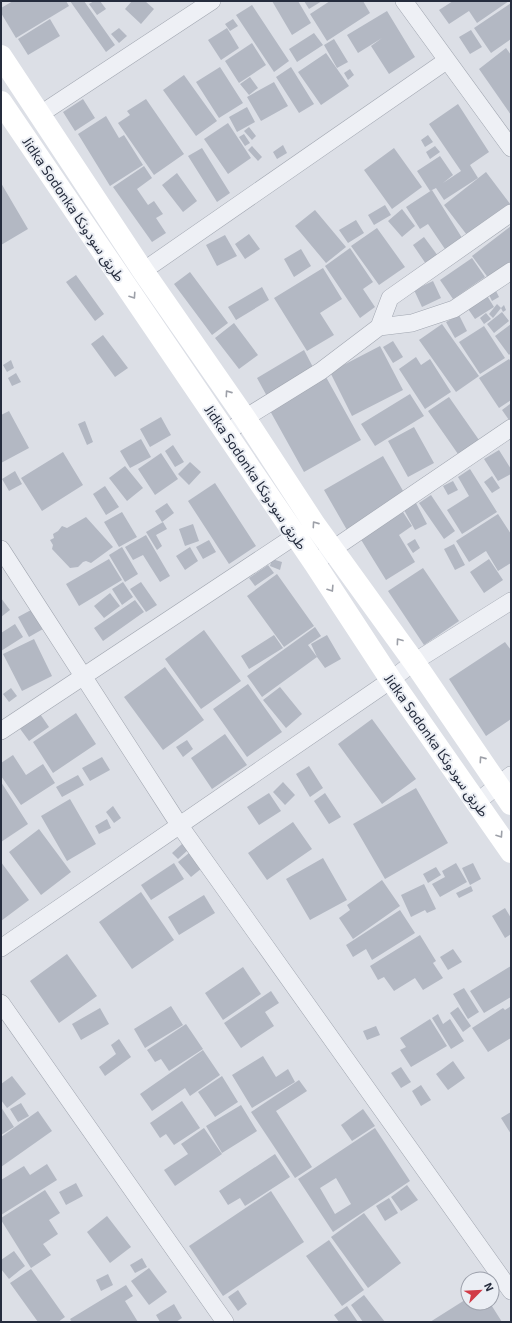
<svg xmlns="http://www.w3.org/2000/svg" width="512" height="1323" viewBox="0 0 512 1323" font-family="'Exo 2','Noto Sans Arabic',sans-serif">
  <rect width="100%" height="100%" fill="#dcdfe6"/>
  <path fill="#b3b8c3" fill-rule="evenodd" d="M13,1h53l3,5 -53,32 -15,-25v-5z
    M70,1h14l31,44 -9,7z
    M94,1h6l6,8 -9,6 -8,-11z
    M132,1h13l9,8 -13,15 -16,-15z
    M272,1h26l13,22 -19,12z
    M304,1h18l-13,8z
    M330,1h33l7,12 -43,28 -17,-27z
    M453,1h56l-32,22 -8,-12 -20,13 -10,-14z
    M511,3v36l-20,14 -17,-25z
    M252,5l37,56 -15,11 -38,-57z
    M387,11l28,46 -26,17 -18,-28 11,-8 -24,15 -11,-18z
    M50,19l10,17 -32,19 -10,-16z
    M233,19l5,7 -8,5 -5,-7z
    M119,28l8,8 -8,7 -8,-9z
    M227,28l12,20 -18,12 -13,-20z
    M471,30l11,17 -12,7 -11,-17z
    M314,33l9,12 -26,17 -8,-13z
    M334,39l14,23 -11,6 -13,-23z
    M252,43l14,22 -27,18 -14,-22z
    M506,48l5,7v60l-32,-46z
    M326,53l23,33 -28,19 -23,-33z
    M220,67l23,36 -24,15 -23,-36z
    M291,67l23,37 -15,9 -23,-36z
    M350,69l4,6 -6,5 -4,-7z
    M184,75l33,46 -21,15 -33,-46z
    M250,77l8,11 -9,7 -9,-11z
    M274,82l14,24 -27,15 -14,-24z
    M83,99l12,19 -20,13 -12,-19z
    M146,99l38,55 -30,21 -36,-52 12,-8 -3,-4z
    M458,104l31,48 -19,13 8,13 -34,22 -8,-12 -6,3 -13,-20 23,-15 13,19 -10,8 18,-12 -32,-47z
    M247,107l8,15 -18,10 -8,-15z
    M106,116l13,22 5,-3 19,30 -33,21 -32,-52z
    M228,123l23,35 -23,16 -24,-35z
    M249,127l7,9 -4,4 -8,-9z
    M244,134l6,9 -5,3 -6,-9z
    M428,135l5,7 -8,5 -4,-7z
    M283,145l4,8 -10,6 -4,-7z
    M252,146l10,11 -4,4 -10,-11z
    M435,146l5,6 -10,7 -4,-7z
    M202,148l28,45 -13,9 -29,-46z
    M394,148l28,39 -30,22 -28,-39z
    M144,166l8,12 -15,11 11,16 6,-4 9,13 -7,4 10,15 -14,9 -39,-55z
    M486,172l25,33v2l-41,32 -26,-34z
    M177,173l20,28 -14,11 -21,-27z
    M1,183l27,46 -27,16z
    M432,190l32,51 -17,11 -19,-28 -8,5 -14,-22z
    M385,205l6,10 -17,10 -6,-10z
    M402,209l13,17 -13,11 -14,-16z
    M315,210l31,37 -20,16 -31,-37z
    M356,220l8,13 -16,10 -9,-13z
    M511,226v43l-19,14 -20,-27z
    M377,228l28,39 -26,18 -28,-39z
    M249,234l11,15 -15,10 -10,-15z
    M225,235l12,21 -20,10 -11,-21z
    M424,237l14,19 -12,8 -13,-19z
    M350,248l23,34 -10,7 12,18 -15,11 -35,-52z
    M301,249l10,17 -17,11 -10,-18z
    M472,258l13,19 -32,22 -13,-19z
    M323,268l19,31 -22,14 14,22 -27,16 -33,-53z
    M190,272l38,51 -16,12 -38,-51z
    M76,275l28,39 -9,7 -29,-39z
    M433,281l8,17 -19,9 -8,-17z
    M262,287l7,13 -33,20 -8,-13z
    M495,289l4,8 -7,4 -4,-8z
    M486,294l8,13 -19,12 -9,-13z
    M497,304l4,4 3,-3 2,5 -3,2 -2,-4 -8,10 -4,-4z
    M502,312l7,9 -15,12 -7,-9z
    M486,313l5,6 -7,5 -4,-6z
    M459,315l8,16 -12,7 -9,-16z
    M234,323l24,32 -19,14 -24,-31z
    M442,324l37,52 -23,16 -37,-52z
    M511,324v29l-2,2 -14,-19z
    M484,326l21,32 -25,16 -21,-32z
    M103,335l25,33 -13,9 -24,-33z
    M393,341l10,16 -10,6 -10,-16z
    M380,346l23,44 -51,26 -22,-44z
    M304,350l11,21 -47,27 -11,-20z
    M416,357l5,8 9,-6 21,33 -26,17 -26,-40z
    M509,359l2,3v38l-12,8 -20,-30z
    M11,360l3,8 -7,4 -4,-7z
    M16,373l5,9 -9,4 -4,-8z
    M326,377l35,63 -57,32 -35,-63z
    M410,394l14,22 -49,30 -14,-22z
    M449,397l30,43 -21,14 -30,-43z
    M510,404l1,1v18l-9,-13z
    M9,411l20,37 -28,15v-48z
    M161,417l10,18 -21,12 -10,-18z
    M85,421l8,21 -6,3 -9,-21z
    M414,427l20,36 -26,14 -20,-36z
    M141,439l10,18 -21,11 -10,-17z
    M173,445l11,17 -9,5 -10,-16z
    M499,450l12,19v5l-13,7 -14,-22z
    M63,452l20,33 -41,26 -21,-33z
    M161,453l17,26 -23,16 -17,-26z
    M383,456l23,40 -59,34 -23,-40z
    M190,462l11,10 -12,13 -11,-11z
    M125,466l18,22 -16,13 -18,-23z
    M470,469l27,43 -35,22 -15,-24 22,-14 -11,-19z
    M15,471l7,13 -13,7 -7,-12z
    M492,476l8,12 -8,5 -8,-11z
    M453,481l5,9 -10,5 -5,-9z
    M215,483l41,63 -27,18 -41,-63z
    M105,486l14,21 -13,8 -13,-21z
    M431,495l24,36 -11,8 -25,-36z
    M167,503l7,10 -12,9 -7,-11z
    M416,503l11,21 -12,6 -11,-20z
    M122,512l15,25 -18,10 -15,-25z
    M403,512l9,14 -13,9 16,27 -29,18 -26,-42z
    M498,514l13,20v29l-13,8 -12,-20 -17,11 -13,-21z
    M86,517l27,30 -22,16 -5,-2 -3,1 -5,5 -8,1 -18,-19 1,-4 -3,-5 4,-2 -1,-4 5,-3 4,-5 5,2z
    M163,522l4,7 -11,6 6,11 -5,4 -11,-18z
    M193,524l6,17 -14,5 -6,-17z
    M146,535l24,41 -10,6 -17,-27 -10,5 -8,-13z
    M415,539l5,9 -7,5 -6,-9z
    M209,540l7,12 -13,7 -7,-12z
    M454,544l11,21 -10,5 -11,-21z
    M122,547l16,27 -13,8 -16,-27z
    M190,547l8,14 -13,9 -9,-14z
    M109,559l13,21 -43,26 -13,-22z
    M272,559l10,3 -2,8 -10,-4z
    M489,559l14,21 -19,13 -14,-21z
    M268,565l6,8 -19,13 -6,-8z
    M423,568l36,53 -35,24 -36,-54z
    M277,574l37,52 -30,21 -37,-51z
    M123,582l10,15 -11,8 -10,-16z
    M141,582l16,23 -11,7 -16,-23z
    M110,593l10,13 -16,12 -10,-12z
    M1,598l9,12 -9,7z
    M135,600l9,12 -41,29 -9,-13z
    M31,610l12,19 -14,8 -11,-20z
    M15,624l8,13 -22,14v-18z
    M315,627l6,9 -13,9 9,12 -6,-13 16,-9 14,24 -16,9 -8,-11 -55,40 -15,-21z
    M204,630l37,51 -40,28 -36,-50z
    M274,635l9,13 -34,21 -8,-13z
    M34,639l18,37 -30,15 -19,-37z
    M505,642l6,8v69l-25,17 -37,-57z
    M165,667l39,53 -41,30 -39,-53z
    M248,684l34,48 -35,25 -34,-48z
    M280,687l22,27 -16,14 -23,-28z
    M11,688l6,8 -8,6 -6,-8z
    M38,711l11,16 -20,14 -11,-15z
    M76,713l20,31 -43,29 -20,-31z
    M372,719l44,60 -34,25 -44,-60z
    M225,734l22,31 -35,24 -21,-31z
    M187,740l6,9 -10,8 -7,-10z
    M13,755l13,20 17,-11 12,19 -34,22 -20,-29v-13z
    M102,757l8,13 -20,11 -8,-13z
    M309,766l14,22 -13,9 -14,-23z
    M78,775l6,10 -22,12 -6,-10z
    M1,782l27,42 -27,18z
    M283,782l12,13 -10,10 -12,-13z
    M416,788l32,55 -63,36 -32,-55z
    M269,793l12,18 -22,14 -12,-18z
    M325,793l16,24 -12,7 -15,-23z
    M70,799l26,45 -29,17 -26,-45z
    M113,806l8,12 -7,5 -8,-11z
    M107,819l4,9 -12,6 -4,-8z
    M293,822l19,27 -45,31 -19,-27z
    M39,829l32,43 -30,23 -32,-43z
    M182,844l6,6 -10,9 -6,-6z
    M189,853l13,15 -11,9 -13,-15z
    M323,858l24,42 -37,20 -24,-41z
    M1,862l28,38 -28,21z
    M174,863l10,16 -33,21 -10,-15z
    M456,863l11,19 -27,15 -8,-13 13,-7 -3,-6z
    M473,863l8,16 -11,6 -8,-17z
    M436,867l5,8 -13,8 -5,-9z
    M382,880l18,26 -47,33 -14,-21 11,-8 -3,-5z
    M424,884l12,25 -9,4 -2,-3 -14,7 -10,-22z
    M471,886l2,5 -14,7 -3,-5z
    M141,892l33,48 -42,29 -33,-47z
    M204,895l11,18 -36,22 -11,-18z
    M505,908l6,10v16l-6,4 -13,-22z
    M400,910l15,23 -43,27 -6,-11 -13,8 -7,-12z
    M420,935l16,26 -3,2 10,15 -20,12 -8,-12 -21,13 -10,-14 -6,3 -8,-14z
    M453,949l9,13 -14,8 -8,-13z
    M67,954l30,42 -38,27 -29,-42z
    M511,966v31l-27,16 -14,-22z
    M243,967l18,27 -38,26 -18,-27z
    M464,988l15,24 -11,7 -15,-25z
    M271,991l8,12 -14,9 9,14 -33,22 -17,-25z
    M171,1006l12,19 -38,23 -11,-19z
    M511,1006v32l-23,14 -16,-24 31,-20 2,2z
    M458,1007l13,19 -8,6 -13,-19z
    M100,1008l9,16 -28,16 -9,-16z
    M438,1014l5,10 7,-5 14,22 -13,8 -19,-31z
    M430,1019l17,27 -36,21 -11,-17 6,-3 -6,-9z
    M186,1024l17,25 -34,22 -8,-12 -6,3 -8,-12z
    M376,1026l4,9 -13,5 -4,-9z
    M119,1039l12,18 -26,19 -6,-9 17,-13 -5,-9z
    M203,1050l17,25 -30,21 -5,-8 -33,23 -12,-17z
    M263,1056l13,21 12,-8 7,13 -43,26 -20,-33z
    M453,1061l12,17 -17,12 -12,-16z
    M401,1067l10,15 -10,6 -10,-15z
    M12,1076l14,18 -19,14 -6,-8v-16z
    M222,1076l16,26 -23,15 -17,-25z
    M299,1080l8,11 -31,20 36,56 -17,11 -44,-66z
    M421,1085l10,15 -10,6 -9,-15z
    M182,1101l18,27 -26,17 -8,-11 -6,4 -10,-15z
    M21,1103l8,13 -11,6 -8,-13z
    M241,1105l16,26 -35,22 -16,-27z
    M1,1107l13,20 -13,8z
    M363,1109l12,17 -23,15 -11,-16z
    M38,1111l14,20 -51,36v-30z
    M511,1112v22l-10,-16z
    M204,1128l18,26 -47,32 -11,-16 24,-16 -7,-10z
    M375,1128l35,53 -77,51 -35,-53zM336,1178l15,26 -16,10 -15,-26z
    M275,1154l15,23 -45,29 -5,-8 -12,7 -9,-14z
    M47,1164l10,16 -56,35v-35l23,-14 6,9z
    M76,1183l7,13 -17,9 -7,-13z
    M407,1185l11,15 -17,11 -10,-14z
    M45,1190l15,23 -11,7 9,14 -15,10 8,11 -20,13 -30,-48v-2z
    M271,1191l33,51 -81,54 -34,-50z
    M389,1198l9,15 -13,8 -9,-15z
    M364,1213l37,50 -33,25 -37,-51z
    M107,1216l24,31 -21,16 -23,-31z
    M329,1240l35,50 -22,16 -36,-50z
    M14,1251l11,15 -16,13 -8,-10v-9z
    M142,1258l5,9 -12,6 -5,-8z
    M149,1268l18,24 -18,13 -18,-24z
    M31,1269l34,48 -7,5h-20l-28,-39z
    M108,1274l5,11 -12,6 -5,-11z
    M126,1285l7,11 -8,5 13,21h-66l-2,-3z
    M238,1290l9,14 -9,7 -10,-14z
    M364,1295l21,27h-22l-12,-17z
    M468,1298v5h22l12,19h-72z
    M174,1304l8,14 -6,4h-16l-4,-7z
    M347,1306l11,16h-19l-5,-7z"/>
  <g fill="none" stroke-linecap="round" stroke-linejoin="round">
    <g stroke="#a1a6b0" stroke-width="18">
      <path id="street" d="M404,1l107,147
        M39,115l173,-114
        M143,271l303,-210
        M379,327l11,-29 121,-85
        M227,434l18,-16 76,-47 58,-44 33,-4 42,-14 57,-38
        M1,549l179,277 331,465
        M323,557l10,-8 178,-121
        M1,731l294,-195
        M477,802l34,-27
        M1,948l390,-268 23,-18 97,-61
        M1,1003l224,319"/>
    </g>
    <use href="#street" stroke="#eef0f5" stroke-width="17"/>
    <path stroke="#fff" stroke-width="22" d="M1,56l142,215 102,147 70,107 99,137 97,142
      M1,102l314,462 76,116 120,172"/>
  </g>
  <defs><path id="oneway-chevron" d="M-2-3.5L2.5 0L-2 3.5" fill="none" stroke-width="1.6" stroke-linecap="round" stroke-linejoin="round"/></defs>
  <g stroke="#9da0a8">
    <use href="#oneway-chevron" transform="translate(133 296) rotate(56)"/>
    <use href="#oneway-chevron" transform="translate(228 393) rotate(-125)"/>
    <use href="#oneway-chevron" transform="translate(315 524) rotate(-125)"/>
    <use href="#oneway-chevron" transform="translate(331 589) rotate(57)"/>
    <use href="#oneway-chevron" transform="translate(399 641) rotate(-126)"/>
    <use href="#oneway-chevron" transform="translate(482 759) rotate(-125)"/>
    <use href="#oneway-chevron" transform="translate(500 835) rotate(56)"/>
  </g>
  <g text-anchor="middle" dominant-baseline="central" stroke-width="4" stroke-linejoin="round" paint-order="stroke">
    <g font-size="14" fill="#252c3d" stroke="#ebeef4">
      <text transform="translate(74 209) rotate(56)">Jidka Sodonka طريق سودونكا</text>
      <text transform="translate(256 477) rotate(56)">Jidka Sodonka طريق سودونكا</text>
      <text transform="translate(437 745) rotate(55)">Jidka Sodonka طريق سودونكا</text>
    </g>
  </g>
  <rect width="512" height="1323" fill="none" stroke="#252c3d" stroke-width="4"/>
  <g transform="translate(480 1291) rotate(66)"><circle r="19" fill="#ebeef4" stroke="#9ca0ab"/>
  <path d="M0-3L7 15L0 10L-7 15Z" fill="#d13b47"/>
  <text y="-6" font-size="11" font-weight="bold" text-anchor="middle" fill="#252c3d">N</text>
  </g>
</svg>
